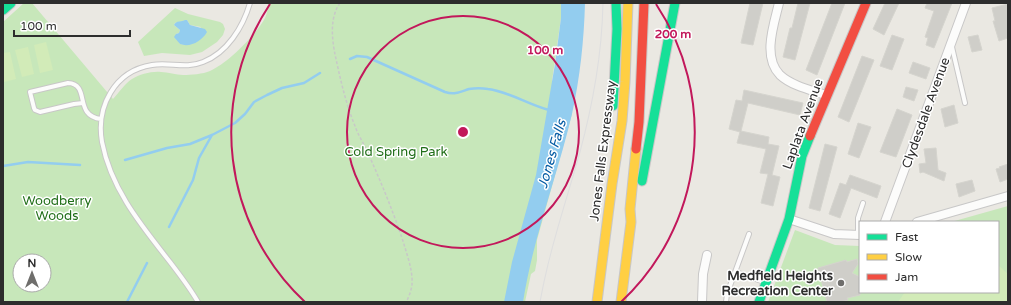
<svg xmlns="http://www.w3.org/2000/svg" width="1011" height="305" viewBox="0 0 1011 305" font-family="'Varela Round',sans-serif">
  <rect width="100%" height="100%" fill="#eae8e2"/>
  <path fill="#c7e7ba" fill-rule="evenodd" d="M24,3h8l81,96c6,-6 11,-15 19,-20 8,-5 20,-8 29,-7 7,0 15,3 22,3 8,0 20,-1 27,-4 17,-7 47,-37 55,-53 2,-4 3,-10 3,-15h293v15l-9,63 20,33 -35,126v20l-2,11 -4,3 -6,28h-522v-280zM20,261h24v24h-24z
    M175,8l13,6 32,8 3,2 2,5 -2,6 -6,7 -15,10 -12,3 -28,-2 -18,3 -6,-14zM187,20l3,5 11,2 -13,18 -8,-1 -4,-10 3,-1 1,-3 -6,-5 1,-2z
    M1008,206v96h-240l27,-72 40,15 25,1v46h138v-70h-47z"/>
  <path fill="#d2ebb8" d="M46,42l7,28 -13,3 -6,-28z
    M28,47l6,27 -12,3 -7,-27z
    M10,52l6,27 -12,3 -1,-29z
    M998,265l10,9v28h-110l7,-10h93z"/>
  <path fill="#93cdef" d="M561,3h24c-1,37 -5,75 -13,111 -15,63 -39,124 -49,188h-19l8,-40 24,-87 19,-111 6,-46z
    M185,20h2l3,5 15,4 2,3c-5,9 -17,16 -27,12l-6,-7 2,-3 3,-1 1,-3 -6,-5c2,-5 8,-3 11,-5z"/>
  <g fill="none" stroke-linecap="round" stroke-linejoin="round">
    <path stroke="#93cdef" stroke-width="2.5" d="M350,59l7,-3 10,1 78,35c10,3 15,0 24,-3 6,-1 13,-1 19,0 22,3 39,15 61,21
      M125,160l42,-12 23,-4 22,-9 23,-12 10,-9 9,-12 13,-7 15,-7 22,-5 16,-10
      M3,166l25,-4 52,3
      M169,227l24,-47 6,-22 13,-23
      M127,302l20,-39"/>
  </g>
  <path fill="#cfcec9" stroke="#d5d4ce" d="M750,3h13l-10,42 -12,-2z
    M798,3h12l-15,57 -12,-3 7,-29h2z
    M832,3h13l-28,72 -11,-5z
    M885,3h14l-15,32 -11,-6z
    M927,3h25l-18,45 -8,-3 2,-7 -3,-1 9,-26 -9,-3z
    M1008,4v34l-9,3 -6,-20h2l-3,-13z
    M892,35l12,4 -12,31 -12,-4z
    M978,35l4,15 -10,2 -4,-15z
    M862,56l12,4 -25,62 -11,-5z
    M913,62l17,6 -4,11 -17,-6z
    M906,87l12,3 -4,11 -11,-4z
    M744,90l59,13 -3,12 -52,-12 -7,28 28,6 -1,7 11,2 -7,29 8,2 -7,29 -12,-3 7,-29 -8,-1 6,-24 -29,-6 3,-11 -11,-3 7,-29 6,1z
    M954,105l4,18 -13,4 -4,-18z
    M897,109l15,6 -16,42 -16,-5z
    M858,123l13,4 -12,31 -11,-4z
    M825,144l12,3 -17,64 -11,-3z
    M936,148l2,22 8,3 -2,8 -21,-9 -3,1 -1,-9 7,-1 -2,-14z
    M1008,164v15l-8,3 -4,-13 4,-1 -1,-1z
    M850,175l31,11 -4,12 -26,-10 -11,30 -11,-4 11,-31 6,2z
    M972,180l3,11 -16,6 -3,-13z
    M857,259l1,5 -6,9 8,4v18l-13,3 1,2 -7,2h-14l-9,-34 28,-8 1,2z"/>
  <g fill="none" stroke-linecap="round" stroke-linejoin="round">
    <g stroke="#c8c7c7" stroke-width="6">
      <path id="lane" d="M952,47l13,56
        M83,103l-9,1 -34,8 -5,-2 -1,-2 -4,-16 38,-9c23,1 5,33 33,36
        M858,235v-17l5,-15
        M736,272l28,10
        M198,302c-8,-14 -18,-27 -28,-40 -29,-37 -59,-73 -68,-120 -6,-35 12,-71 50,-77 17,-3 34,4 51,-3 24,-9 40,-35 47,-59
        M726,302l1,-8 22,-60"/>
    </g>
    <g stroke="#c8c7c7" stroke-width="10">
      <path id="street" d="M779,3c-5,21 -17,54 1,72 12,11 31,15 46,20
        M789,219l45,15 26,1
        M885,222l81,-219
        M917,222l91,-26
        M702,302l1,-28 4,-19"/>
    </g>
    <g stroke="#c8c7c7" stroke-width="11">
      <path id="fast" d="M3,10l8,-7
        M613,106l4,-77 -1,-26
        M642,181l33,-178
        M759,302l30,-83 13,-63 8,-20"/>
    </g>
    <g stroke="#c8c7c7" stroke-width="11">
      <path id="slow" d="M597,302l15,-118 10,-63 3,-39 3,-79
        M621,302l10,-80 -1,-13 6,-60"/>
    </g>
    <g stroke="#c8c7c7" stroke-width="11">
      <path id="jam" d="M810,136l56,-133
        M636,149l3,-27 5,-119"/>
    </g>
    <path stroke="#c8c8c8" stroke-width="1.5" stroke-dasharray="3 2" stroke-linecap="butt" d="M340,3c-11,15 -8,38 -4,56 5,23 10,45 19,67 3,9 9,18 13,27 13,29 25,58 35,88 4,14 10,29 9,44 -1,6 -3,12 -6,17"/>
    <use href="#lane" stroke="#fcfcfb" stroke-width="4"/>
    <use href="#street" stroke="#fcfcfb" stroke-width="8"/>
    <use href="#fast" stroke="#16e098" stroke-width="9"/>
    <use href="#slow" stroke="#ffcf43" stroke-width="9"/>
    <use href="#jam" stroke="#f24e42" stroke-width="9"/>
    <path stroke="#dededf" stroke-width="1" d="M540,302c9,-51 26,-100 40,-150 13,-49 22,-98 23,-149"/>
  </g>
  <g fill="none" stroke="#c2185b" stroke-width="2">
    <circle cx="463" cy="132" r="116"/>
    <path d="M305 302A232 232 0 0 1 270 4M656 4A232 232 0 0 1 621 302"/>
  </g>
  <circle fill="#6f6e6c" stroke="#fff" stroke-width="1.5" cx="841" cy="283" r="4"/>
  <g text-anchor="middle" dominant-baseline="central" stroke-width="3" stroke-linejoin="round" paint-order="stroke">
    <g font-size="13" fill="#2d2d2d" stroke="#fff">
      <text transform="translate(926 113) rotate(-70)">Clydesdale Avenue</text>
      <text transform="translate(803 124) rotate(-70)">Laplata Avenue</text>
      <text transform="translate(603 151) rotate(-83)">Jones Falls Expressway</text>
    </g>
    <g font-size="13" fill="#206e18" stroke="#fff">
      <text x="396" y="152">Cold Spring Park</text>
      <text x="57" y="201">Woodberry<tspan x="57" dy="15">Woods</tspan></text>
    </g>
    <g font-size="13" font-weight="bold" fill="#2d2d2d" stroke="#fff" text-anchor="end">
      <text x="833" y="276">Medfield Heights<tspan x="833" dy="15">Recreation Center</tspan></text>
    </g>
    <g font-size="14" font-style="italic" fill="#085ea5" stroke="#fff">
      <text transform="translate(552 154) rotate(-74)">Jones Falls</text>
    </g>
  </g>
  <circle cx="463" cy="132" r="6" fill="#c2185b" stroke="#fff" stroke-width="2"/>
  <g font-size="12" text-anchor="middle" font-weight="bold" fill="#c2185b" stroke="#fff" stroke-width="3" stroke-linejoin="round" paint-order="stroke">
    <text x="673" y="38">200 m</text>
    <text x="545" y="54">100 m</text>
  </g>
  <rect width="1011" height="305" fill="none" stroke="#2d2d2d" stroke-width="8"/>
  <rect x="859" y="221" width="140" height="72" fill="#ffffff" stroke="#ababab"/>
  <rect x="867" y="234" width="20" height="6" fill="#16e098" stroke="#ababab"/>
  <text x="895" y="241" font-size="12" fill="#2d2d2d">Fast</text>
  <rect x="867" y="254" width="20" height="6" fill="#ffcf43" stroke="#ababab"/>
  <text x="895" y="261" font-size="12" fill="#2d2d2d">Slow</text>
  <rect x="867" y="274" width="20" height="6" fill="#f24e42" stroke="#ababab"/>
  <text x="895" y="281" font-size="12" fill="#2d2d2d">Jam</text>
  <g transform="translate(32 273)"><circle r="19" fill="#ffffff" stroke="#ababab"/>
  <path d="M0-3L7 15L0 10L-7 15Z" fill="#6f6e6c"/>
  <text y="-6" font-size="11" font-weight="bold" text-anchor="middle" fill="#2d2d2d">N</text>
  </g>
  <path d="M14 30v6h116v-6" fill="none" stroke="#2d2d2d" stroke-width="2"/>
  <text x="20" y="30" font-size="12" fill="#2d2d2d" stroke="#ffffff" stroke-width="3" paint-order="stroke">100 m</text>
</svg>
